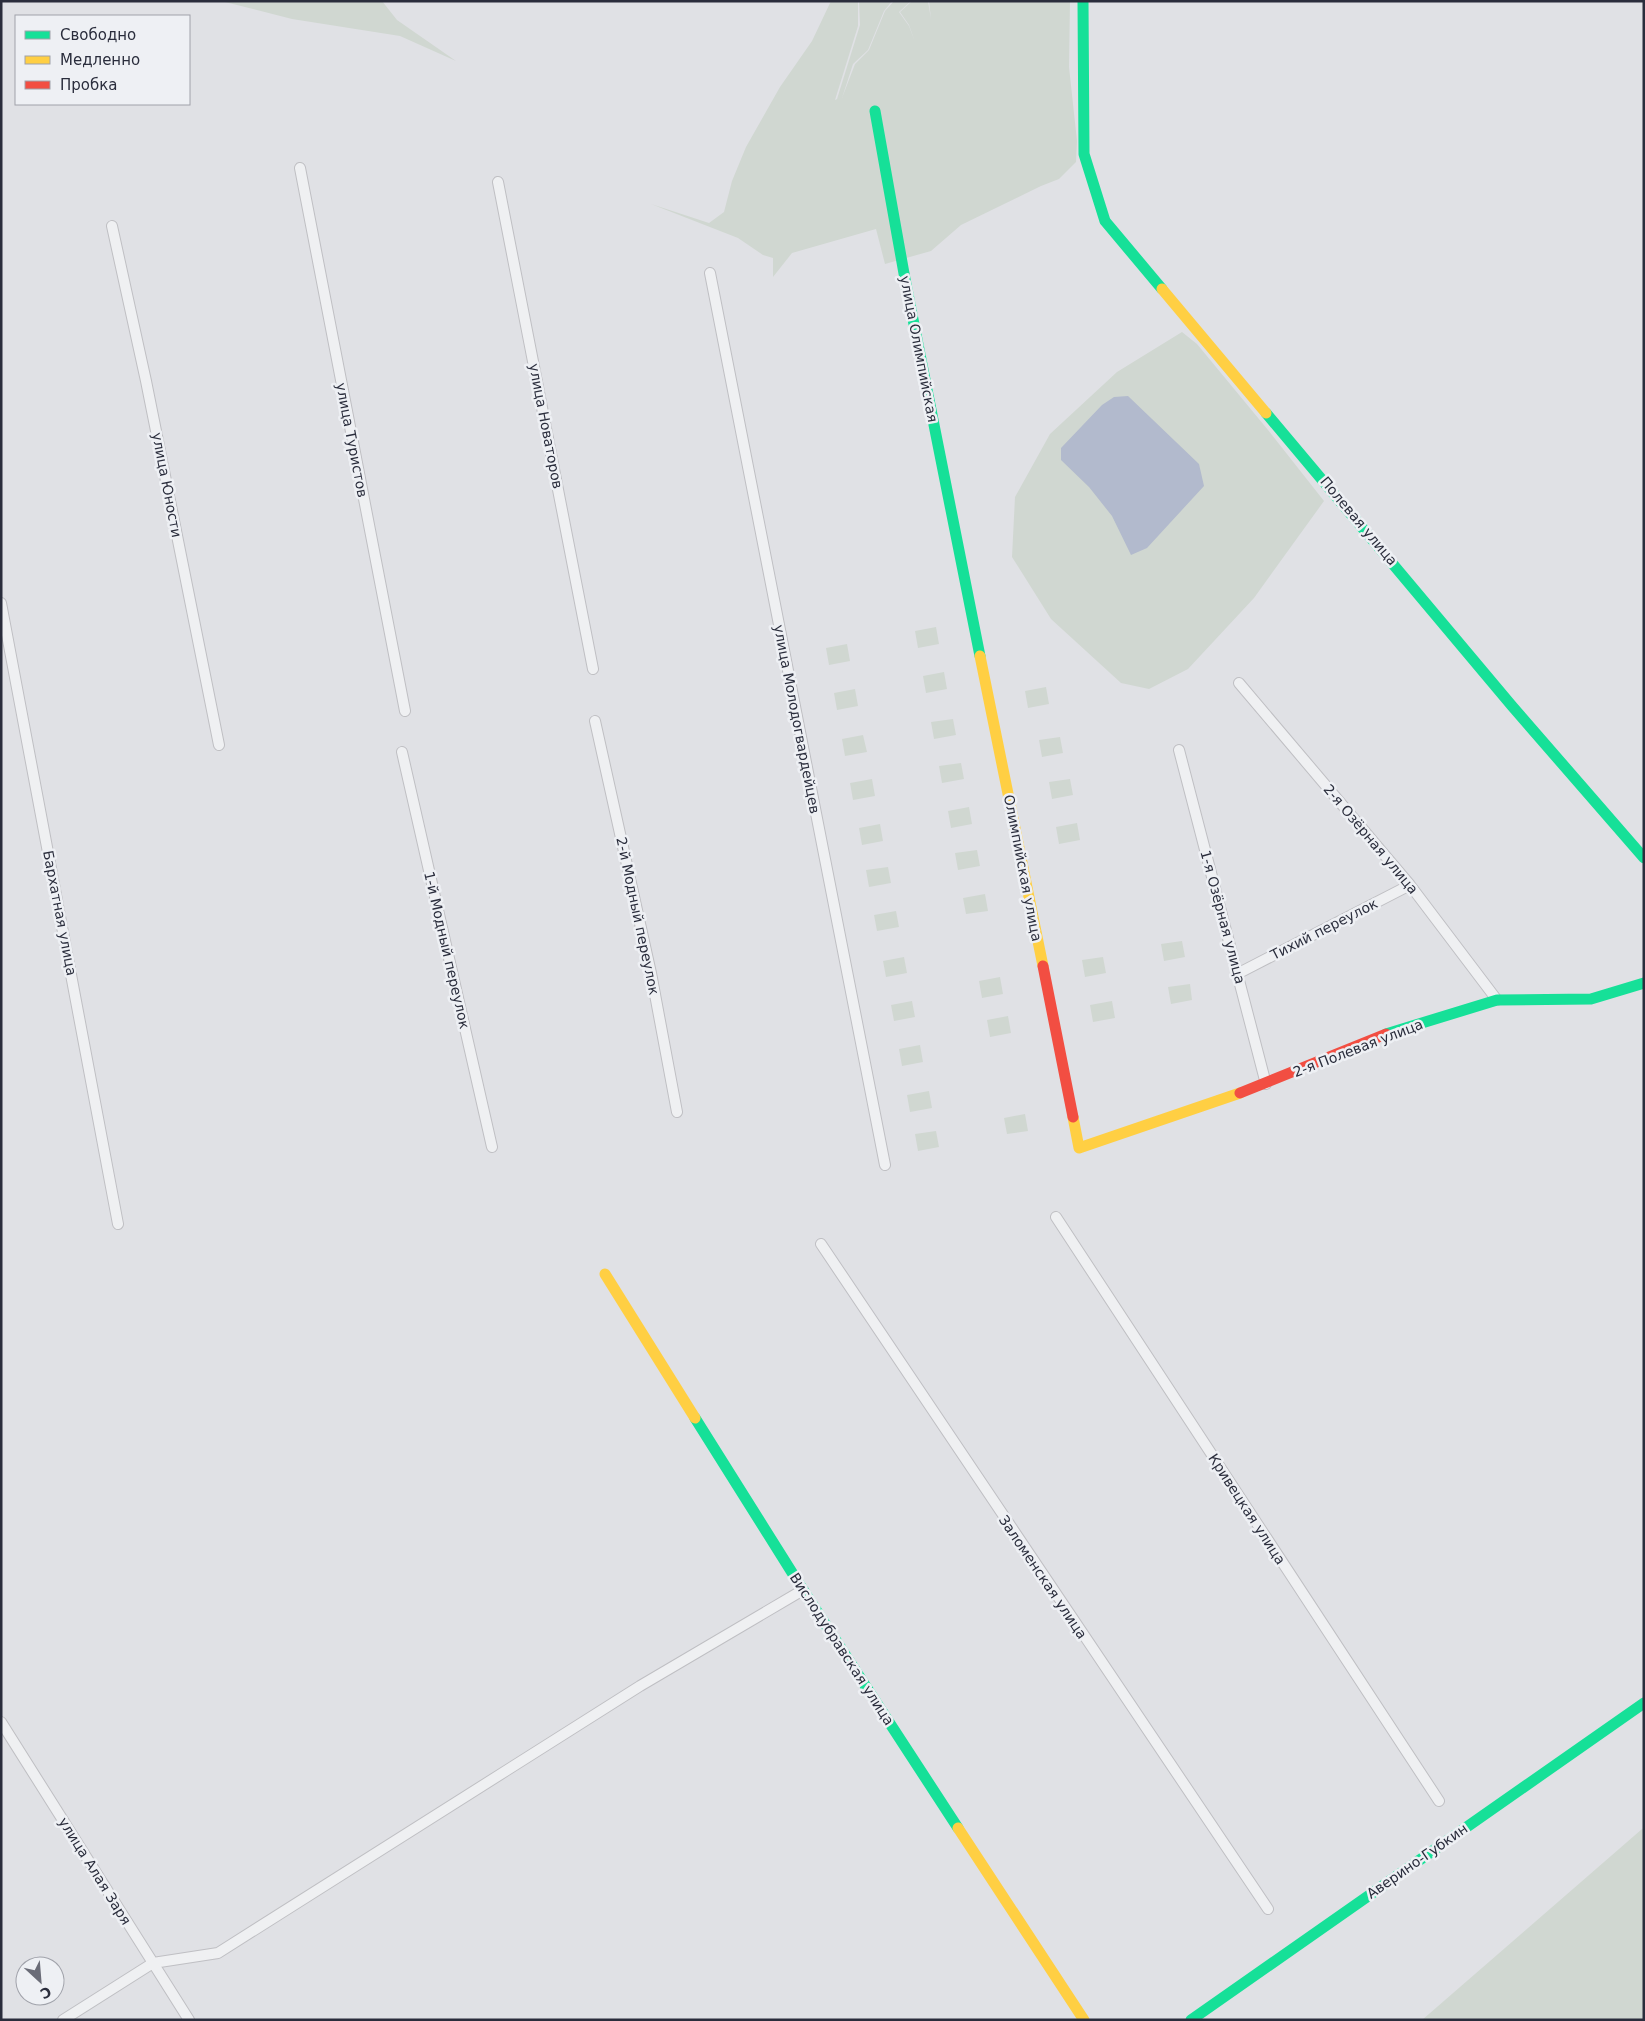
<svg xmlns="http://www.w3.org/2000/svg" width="1645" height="2021" viewBox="0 0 1645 2021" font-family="'DejaVu Sans',sans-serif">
  <rect width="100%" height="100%" fill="#e0e1e5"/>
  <path fill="#d0d7d1" d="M221,1h161l15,19 59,41 -56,-25 -108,-17z
    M831,1h27v25l-23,74 2,-1 23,-74 -1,-24h33l-8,10 -16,39 -15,14 -11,34 13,-34 14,-14 16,-39 9,-10h17l-12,11 10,14 6,16 -6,-17 -9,-13 12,-11h16l3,18 -2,-18h141l-1,66 8,74 -1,21 -17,17 -18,7 -80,39 -30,26 -46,13 -9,-35 -84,24 -19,24v-19l-10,-3 -25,-17 -87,-34 58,19 15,-11 8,-31 14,-34 34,-60 32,-46z
    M1182,332l15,12 71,86 56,71 -70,97 -66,71 -39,20 -28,-6 -70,-64 -39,-62 3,-60 35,-63 67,-62z
    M936,627l3,17 -21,4 -3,-17z
    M847,644l3,17 -21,4 -3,-17z
    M944,672l3,17 -21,4 -3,-17z
    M1046,687l3,17 -21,4 -3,-17z
    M855,689l3,17 -21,4 -3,-17z
    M953,719l3,16 -22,4 -3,-17z
    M863,735l4,17 -22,4 -3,-17z
    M1060,737l3,16 -21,4 -3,-17z
    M961,763l3,16 -22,4 -3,-17z
    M872,779l3,17 -22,4 -3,-17z
    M1070,779l3,16 -21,4 -3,-17z
    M969,807l3,17 -21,4 -3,-17z
    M1077,823l3,17 -21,4 -3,-17z
    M880,824l3,17 -21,4 -3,-17z
    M977,850l3,16 -22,4 -3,-17z
    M888,867l3,16 -22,4 -3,-17z
    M985,894l3,17 -22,3 -3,-16z
    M896,911l3,16 -22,4 -3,-16z
    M1182,941l3,16 -21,4 -3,-17z
    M904,957l3,16 -21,4 -3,-16z
    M1103,957l3,16 -21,4 -3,-17z
    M1000,977l3,17 -21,4 -3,-17z
    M1190,984l2,16 -21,4 -3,-17z
    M912,1001l3,16 -21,4 -3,-16z
    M1112,1001l3,17 -22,4 -3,-17z
    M1008,1016l3,17 -21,4 -3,-17z
    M920,1045l3,17 -21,4 -3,-17z
    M929,1091l3,17 -22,4 -3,-17z
    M1025,1114l3,17 -21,3 -3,-16z
    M936,1131l3,16 -21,4 -3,-17z
    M1644,1828v192h-222l220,-191z"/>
  <path fill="#b2bacd" d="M1128,396l71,68 5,22 -57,62 -16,7 -19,-39 -23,-29 -28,-27v-12l41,-43 12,-8z"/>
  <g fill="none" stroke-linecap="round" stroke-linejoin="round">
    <g stroke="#bfbfc3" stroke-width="12">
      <path id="street" d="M300,168l105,543
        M498,182l95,487
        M112,226l34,155 73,364
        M710,273l175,892
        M1,603l117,621
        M1239,683l171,202 87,115
        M595,721l56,252 26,139
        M1179,750l87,334
        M402,752l90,395
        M1237,974l173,-89
        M1056,1217l383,584
        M821,1244l447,665
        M1,1722l188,298
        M63,2020l90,-57 65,-10 422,-267 163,-96"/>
    </g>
    <use href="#street" stroke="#eff0f2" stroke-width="10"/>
    <path stroke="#16e098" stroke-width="11" d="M1083,1l1,153 21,67 57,68
      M875,111l30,168 75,377
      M1266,413l246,293 132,152
      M1386,1034l111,-34 94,-1 53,-16
      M695,1418l108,172 155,238
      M1191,2020l453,-317"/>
    <path stroke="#ffcf43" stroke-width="11" d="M1162,289l104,124
      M980,656l63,310
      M1073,1117l6,31 161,-55
      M605,1274l90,144
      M958,1828l126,192"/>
    <path stroke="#f24e42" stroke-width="11" d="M1043,966l30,151
      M1240,1093l146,-59"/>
  </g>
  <g text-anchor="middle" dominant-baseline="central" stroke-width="5" stroke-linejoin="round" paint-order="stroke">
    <g font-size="14" fill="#2a2d3c" stroke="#eef0f4">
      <text transform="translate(919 349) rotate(79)">улица Олимпийская</text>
      <text transform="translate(546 426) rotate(79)">улица Новаторов</text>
      <text transform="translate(352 440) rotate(79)">улица Туристов</text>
      <text transform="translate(167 485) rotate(79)">улица Юности</text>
      <text transform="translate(1359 521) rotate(50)">Полевая улица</text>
      <text transform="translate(797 719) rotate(79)">улица Молодогвардейцев</text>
      <text transform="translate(1371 839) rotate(50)">2-я Озёрная улица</text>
      <text transform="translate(1023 868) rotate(79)">Олимпийская улица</text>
      <text transform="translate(60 913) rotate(79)">Бархатная улица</text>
      <text transform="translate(638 916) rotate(78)">2-й Модный переулок</text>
      <text transform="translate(1223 917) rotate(75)">1-я Озёрная улица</text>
      <text transform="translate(1324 929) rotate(-27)">Тихий переулок</text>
      <text transform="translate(447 950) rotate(77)">1-й Модный переулок</text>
      <text transform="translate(1358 1048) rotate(-21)">2-я Полевая улица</text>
      <text transform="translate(1247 1509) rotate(57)">Кривецкая улица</text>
      <text transform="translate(1043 1577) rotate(56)">Заломенская улица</text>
      <text transform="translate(842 1649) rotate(57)">Вислодубравская улица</text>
      <text transform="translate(1417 1861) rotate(-35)">Аверино-Губкин</text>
      <text transform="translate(95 1871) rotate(58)">улица Алая Заря</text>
    </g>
  </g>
  <rect width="1645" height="2021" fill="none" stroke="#2a2d3c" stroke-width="5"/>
  <rect x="15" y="15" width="175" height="90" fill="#eef0f4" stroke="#a0a2aa"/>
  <rect x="25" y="31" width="25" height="8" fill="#16e098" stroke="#a0a2aa"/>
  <text x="60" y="40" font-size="15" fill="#2a2d3c">Свободно</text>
  <rect x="25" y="56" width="25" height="8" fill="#ffcf43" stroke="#a0a2aa"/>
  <text x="60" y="65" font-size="15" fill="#2a2d3c">Медленно</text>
  <rect x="25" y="81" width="25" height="8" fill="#f24e42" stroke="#a0a2aa"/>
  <text x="60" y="90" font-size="15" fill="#2a2d3c">Пробка</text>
  <g transform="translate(40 1981) rotate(154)"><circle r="24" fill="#eef0f4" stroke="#a0a2aa"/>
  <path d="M0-4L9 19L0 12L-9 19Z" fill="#6a6c77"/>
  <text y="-8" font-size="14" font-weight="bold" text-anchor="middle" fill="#2a2d3c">С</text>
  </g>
</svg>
